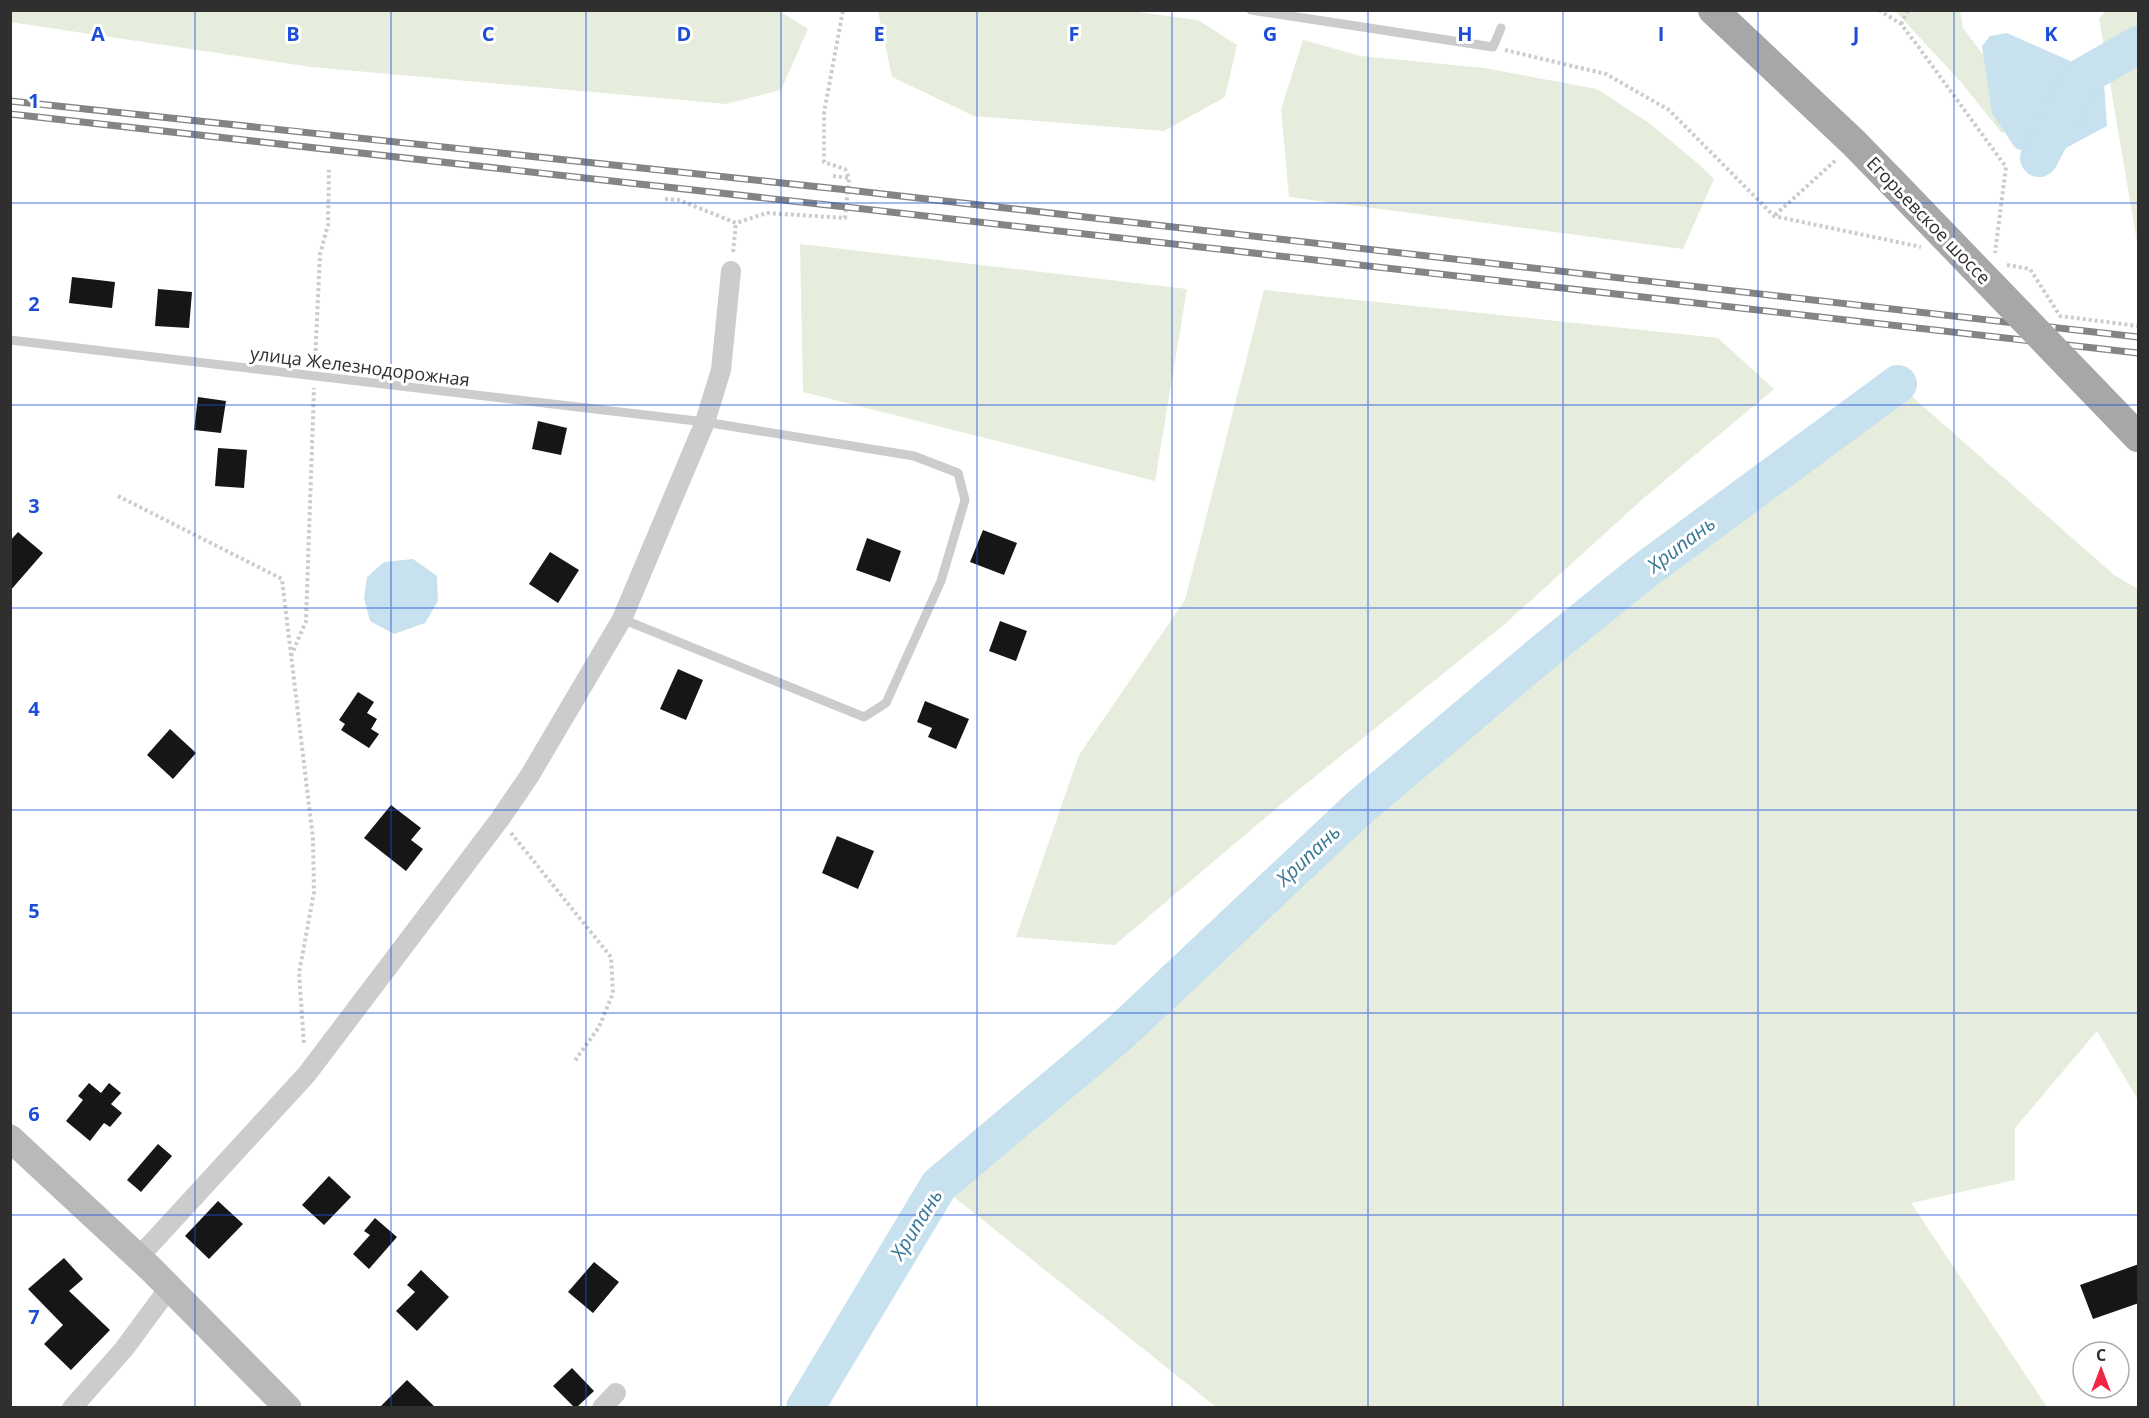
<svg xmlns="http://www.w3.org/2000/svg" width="2149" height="1418" viewBox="0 0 2149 1418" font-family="'Open Sans',sans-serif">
  <rect width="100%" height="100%" fill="#fff"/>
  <path fill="#e6eddc" d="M778,10l30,19 -27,61 -55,14 -415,-37 -301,-45 1,-12z
    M878,11h252l68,9 39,25 -12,52 -61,34 -190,-15 -82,-39z
    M1895,11h65l3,17 42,56 8,41 -11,8 -42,-52z
    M2106,11h32v237l-39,-230z
    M1303,40l58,16 123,12 113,21 52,34 51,42 14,14 -31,70 -394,-52 -8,-88z
    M800,244l387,45 -32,192 -352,-89z
    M1264,290l454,48 56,51 -129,108 -139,126 -215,173 -176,149 -99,-8 63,-182 106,-155z
    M1898,384l216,191 24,14v511l-41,-69 -82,97v52l-104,23 136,204h-831l-277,-222 182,-153 238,-224 186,-157 99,-80z"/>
  <path fill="#c7e1ee" d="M2007,33l72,32 25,18 3,43 -60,32 -30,-9 -4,-4 -21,-32 -10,-67 8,-10z
    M413,559l24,17 1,25 -13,22 -31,11 -24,-13 -6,-23 3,-21 17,-15z"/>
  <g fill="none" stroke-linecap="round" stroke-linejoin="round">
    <path stroke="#c7e1ee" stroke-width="38" d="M2039,158l43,-81 56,-32
      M805,1408l134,-223 182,-153 238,-224 186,-157 99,-80 254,-187"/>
  </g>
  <path fill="#161616" d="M72,277l43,5 -3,26 -43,-5z
    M158,289l34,3 -3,36 -34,-2z
    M198,397l28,4 -5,32 -27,-3z
    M538,421l29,7 -6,27 -29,-6z
    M218,448l29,2 -3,38 -29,-2z
    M983,530l34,13 -13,32 -34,-13z
    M18,532l25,21 -33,38v-50z
    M867,538l34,13 -11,31 -34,-12z
    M550,552l29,18 -21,33 -29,-19z
    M1000,621l27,10 -11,30 -27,-10z
    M678,669l25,11 -17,40 -26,-11z
    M358,692l16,10 -7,11 10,6 -6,10 8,5 -10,14 -28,-18 4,-6 -6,-4z
    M925,701l44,18 -13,30 -28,-12 4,-9 -15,-6z
    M170,729l26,24 -23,26 -26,-24z
    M391,805l30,23 -10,12 12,9 -17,22 -42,-33z
    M837,836l37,15 -16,38 -36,-16z
    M89,1083l12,10 8,-10 12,10 -10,11 11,9 -12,14 -6,-4 -14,18 -24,-20 17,-21 -5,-4z
    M158,1144l14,12 -31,36 -14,-12z
    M329,1176l22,21 -27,28 -22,-20z
    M218,1201l25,23 -34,35 -24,-23z
    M375,1218l22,19 -28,32 -16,-15 17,-19 -6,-4z
    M64,1258l19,21 -14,12 41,39 -39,40 -27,-26 19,-19 -35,-36z
    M594,1262l25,20 -26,31 -25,-21z
    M2139,1264v39l-46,16 -13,-34z
    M421,1270l28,27 -32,34 -21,-20 19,-19 -8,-7z
    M572,1368l22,23 -17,16h-3l-21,-21z
    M407,1380l28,27h-55z"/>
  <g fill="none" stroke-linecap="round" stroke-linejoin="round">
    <path stroke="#ccc" stroke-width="4" stroke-dasharray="3 3" stroke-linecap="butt" d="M1879,10l22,14 16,21 89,122 -11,86
      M1901,24l7,-14
      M1505,50l101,24 63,36 105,106 147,31
      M833,176l16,2
      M665,199l14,1 57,23 31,-10 78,5 4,-40 -4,-9 -21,-7v-49l19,-103
      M1775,215l61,-55
      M733,252l3,-29
      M2007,265l23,4 30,47 78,10
      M315,363l5,-109 8,-29 1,-55
      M118,496l164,83 31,260 1,53 -15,81 5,72
      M291,656l15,-35 8,-233
      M511,833l100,124 2,36 -14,34 -25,35"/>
    <path stroke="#ccc" stroke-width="9" d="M1251,10l242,37 8,-19
      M10,340l695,82 209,34 44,17 7,27 -24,81 -55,122 -22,14 -242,-98"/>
    <path stroke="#ccc" stroke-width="20" d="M138,1258l169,-184 193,-255 30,-44 92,-156 83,-197 16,-52 10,-99
      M72,1408l52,-59 45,-61
      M602,1408l14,-15"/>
    <path stroke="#b9b9b9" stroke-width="27" d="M10,1138l142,132 136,138"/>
    <path stroke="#a7a7a7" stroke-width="30" d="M1713,10l141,133 37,38"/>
    <g stroke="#848484" stroke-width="7">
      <path id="rail" d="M10,101l838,89 1290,147
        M10,114l836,93 1292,146"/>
    </g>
    <use href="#rail" stroke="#fff" stroke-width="4.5" stroke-dasharray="14" stroke-linecap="butt"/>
    <path stroke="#a7a7a7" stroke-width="30" d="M1891,181l247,256"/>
  </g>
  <path fill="none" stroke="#1d4ed8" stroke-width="1.5" stroke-opacity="0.55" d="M195,10v1398M391,10v1398M586,10v1398M781,10v1398M977,10v1398M1172,10v1398M1368,10v1398M1563,10v1398M1758,10v1398M1954,10v1398M10,203h2128M10,405h2128M10,608h2128M10,810h2128M10,1013h2128M10,1215h2128"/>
  <g text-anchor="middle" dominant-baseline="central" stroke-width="6" stroke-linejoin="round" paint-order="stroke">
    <g font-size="18" fill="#2f2f2f" stroke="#fff">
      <text transform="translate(1929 220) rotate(46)">Егорьевское шоссе</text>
      <text transform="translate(360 366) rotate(7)">улица Железнодорожная</text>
    </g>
    <g font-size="20" font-style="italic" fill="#387896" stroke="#fff">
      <text transform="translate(1681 544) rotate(-37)">Хрипань</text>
      <text transform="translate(1308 855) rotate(-43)">Хрипань</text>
      <text transform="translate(916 1224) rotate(-58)">Хрипань</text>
    </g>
  </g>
  <g font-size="20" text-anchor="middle" font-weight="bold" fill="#1d4ed8" stroke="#fff" stroke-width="6" stroke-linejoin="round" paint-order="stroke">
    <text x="98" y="41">A</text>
    <text x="293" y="41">B</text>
    <text x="488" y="41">C</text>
    <text x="684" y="41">D</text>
    <text x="879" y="41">E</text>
    <text x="1074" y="41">F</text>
    <text x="1270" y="41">G</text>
    <text x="1465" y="41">H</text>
    <text x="1661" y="41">I</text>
    <text x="1856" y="41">J</text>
    <text x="2051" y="41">K</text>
    <text x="34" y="108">1</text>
    <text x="34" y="311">2</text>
    <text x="34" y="513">3</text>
    <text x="34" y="716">4</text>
    <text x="34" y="918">5</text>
    <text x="34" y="1121">6</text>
    <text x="34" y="1324">7</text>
  </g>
  <rect width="2149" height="1418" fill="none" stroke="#2f2f2f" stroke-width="24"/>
  <g transform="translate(2101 1370)"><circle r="28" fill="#ffffff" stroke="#acacac" stroke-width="1.5"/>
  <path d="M0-4.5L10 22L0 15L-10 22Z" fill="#f02744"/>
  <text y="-9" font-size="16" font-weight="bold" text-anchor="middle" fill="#2f2f2f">С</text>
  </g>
</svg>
